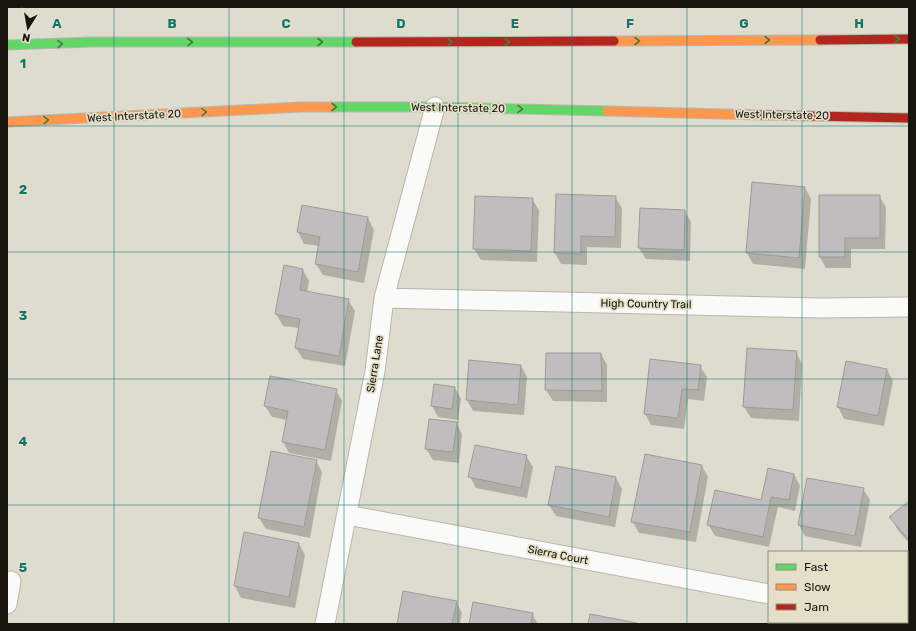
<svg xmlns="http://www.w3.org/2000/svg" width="916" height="631" viewBox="0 0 916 631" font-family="Rubik,sans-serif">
  <rect width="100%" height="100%" fill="#dedbcf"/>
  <path fill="#0003" d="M805,188l6,11 -6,70 -52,-5 -6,-11z
    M879,196l7,11 -1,42h-34v19h-25l-6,-11z
    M615,197l7,11 -1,40 -34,-1v18l-26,-1 -6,-11z
    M532,199l7,11 -2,52 -56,-2 -7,-11z
    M303,206l65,12 6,12 -10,53 -41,-8 -7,-11 4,-18 -16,-2 -6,-12z
    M685,211l6,11 -1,39 -44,-2 -7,-11z
    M285,267l18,3 6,11 -2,12 41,7 7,11 -10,55 -42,-7 -7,-11 3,-20 -16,-2 -7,-12z
    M796,352l6,12 -3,57 -48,-3 -7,-11z
    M601,354l6,11v37l-54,-1 -7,-11z
    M846,362l41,8 6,11 -9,45 -40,-7 -6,-12z
    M521,366l6,11 -3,38 -51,-4 -6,-11z
    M700,366l7,11 -3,24 -16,-2 -4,30 -33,-4 -6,-11z
    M455,388l6,11 -3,21 -20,-3 -6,-11z
    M336,390l6,11 -11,60 -42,-8 -6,-11 4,-22 -15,-3 -7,-11z
    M456,423l6,11 -3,29 -26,-3 -7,-11z
    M526,456l7,11 -6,31 -51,-10 -6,-11z
    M316,461l6,11 -12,66 -44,-9 -7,-11z
    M702,466l6,11 -12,65 -57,-9 -6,-11z
    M794,474l6,12 -5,25 -17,-4 -9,40 -54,-11 -7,-12 54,-23z
    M616,478l6,11 -7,38 -59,-11 -7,-11z
    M863,489l7,11 -9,47 -56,-11 -6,-11z
    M909,502v41l-12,-14 -6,-12z
    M245,534l54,10 6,11 -10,53 -54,-10 -6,-12z
    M456,602l6,11 -2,11h-62z
    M532,614l6,10h-68z"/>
  <path fill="#c0bdbe" stroke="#9d9b99" d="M752,182l53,5 -6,71 -53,-5z
    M556,194l60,2 -1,41 -34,-1v18l-27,-1z
    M819,195h61v43h-35v19h-26z
    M475,196l58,2 -2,53 -58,-2z
    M302,205l66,12 -10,55 -43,-8 5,-27 -23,-5z
    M640,208l45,2 -1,40 -46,-2z
    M284,265l19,4 -3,21 49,9 -10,57 -44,-8 5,-29 -25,-5z
    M747,348l50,3 -4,59 -50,-3z
    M546,353h55l1,38 -57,-1z
    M650,359l51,6 -3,25 -16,-1 -4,29 -34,-4z
    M469,360l52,5 -3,40 -52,-5z
    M846,361l41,8 -9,47 -41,-9z
    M270,376l67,13 -12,61 -43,-8 6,-31 -24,-5z
    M434,384l21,3 -3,22 -21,-3z
    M429,419l28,3 -4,30 -28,-3z
    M475,445l52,10 -6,33 -53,-11z
    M271,451l46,9 -13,67 -46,-9z
    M645,454l57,11 -12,67 -59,-10z
    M556,466l60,11 -7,40 -61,-12z
    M768,468l26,6 -5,26 -18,-3 -8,40 -56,-12 8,-35 46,10z
    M807,478l57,10 -9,48 -57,-11z
    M909,501v39l-20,-23z
    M244,532l55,11 -10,54 -55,-11z
    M403,591l54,10 -5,23h-55z
    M473,602l60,11 -2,11h-62z
    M590,614l47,9 -1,1h-48z"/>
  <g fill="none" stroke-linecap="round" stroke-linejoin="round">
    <g stroke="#b8b6ad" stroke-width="21">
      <path id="street" d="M384,298l437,10 88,-1
        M347,515l422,79
        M7,604l4,-23
        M325,624l50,-253 9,-73 51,-191"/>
    </g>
    <g stroke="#b8b6ad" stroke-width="11">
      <path id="fast" d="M7,45l85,-3h264
        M331,107h104l172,4"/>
    </g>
    <g stroke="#b8b6ad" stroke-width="11">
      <path id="slow" d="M614,41l206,-1
        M607,111l154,4
        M7,122l294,-15h30"/>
    </g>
    <g stroke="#b8b6ad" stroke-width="11">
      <path id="jam" d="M820,40l89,-1
        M356,42l258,-1
        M761,115l148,3"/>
    </g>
    <use href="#street" stroke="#fafaf8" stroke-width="19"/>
    <use href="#fast" stroke="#63d668" stroke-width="9"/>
    <use href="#slow" stroke="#ff974d" stroke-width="9"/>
    <use href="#jam" stroke="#b3261e" stroke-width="9"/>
  </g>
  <defs><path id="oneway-chevron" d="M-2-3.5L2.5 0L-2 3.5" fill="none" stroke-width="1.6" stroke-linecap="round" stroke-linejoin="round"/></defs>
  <g stroke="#417f40">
    <use href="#oneway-chevron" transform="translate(897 39)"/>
    <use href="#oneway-chevron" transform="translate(767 40)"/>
    <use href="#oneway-chevron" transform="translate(637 41)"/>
    <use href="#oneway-chevron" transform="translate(190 42)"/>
    <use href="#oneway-chevron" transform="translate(320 42)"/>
    <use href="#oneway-chevron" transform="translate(450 42)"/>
    <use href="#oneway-chevron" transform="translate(507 42)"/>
    <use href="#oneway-chevron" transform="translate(60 44) rotate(-2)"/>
    <use href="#oneway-chevron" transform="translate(334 107)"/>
    <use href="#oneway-chevron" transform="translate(520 109) rotate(1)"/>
    <use href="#oneway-chevron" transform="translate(204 112) rotate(-3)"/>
    <use href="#oneway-chevron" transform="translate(46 120) rotate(-3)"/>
  </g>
  <path fill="none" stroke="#0f766e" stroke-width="1" stroke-opacity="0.55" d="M114,7v617M229,7v617M344,7v617M458,7v617M572,7v617M687,7v617M802,7v545M7,126h902M7,252h902M7,379h902M7,505h902M802,622v2"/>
  <g text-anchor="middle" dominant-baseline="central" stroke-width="3.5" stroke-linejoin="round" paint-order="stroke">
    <g font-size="11" fill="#17150e" stroke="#e4dfc9">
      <text transform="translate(458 108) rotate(1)">West Interstate 20</text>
      <text transform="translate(782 115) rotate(1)">West Interstate 20</text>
      <text transform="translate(134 116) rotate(-3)">West Interstate 20</text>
      <text transform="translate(646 304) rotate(1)">High Country Trail</text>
      <text transform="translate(375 364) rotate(-81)">Sierra Lane</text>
      <text transform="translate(558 555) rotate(11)">Sierra Court</text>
    </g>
  </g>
  <g font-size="13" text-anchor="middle" font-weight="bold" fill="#0f766e" stroke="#e4dfc9" stroke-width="3.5" stroke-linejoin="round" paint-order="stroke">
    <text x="57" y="28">A</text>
    <text x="172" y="28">B</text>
    <text x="286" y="28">C</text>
    <text x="401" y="28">D</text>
    <text x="515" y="28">E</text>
    <text x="630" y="28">F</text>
    <text x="744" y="28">G</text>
    <text x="859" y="28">H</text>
    <text x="23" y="68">1</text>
    <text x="23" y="194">2</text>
    <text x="23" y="320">3</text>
    <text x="23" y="446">4</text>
    <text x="23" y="572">5</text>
  </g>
  <rect width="916" height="631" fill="none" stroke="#17150e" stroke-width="16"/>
  <rect x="768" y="551" width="140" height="72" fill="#e4dfc9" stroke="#928e7e"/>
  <rect x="776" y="564" width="20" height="6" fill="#63d668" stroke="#928e7e"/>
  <text x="804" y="571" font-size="12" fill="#17150e">Fast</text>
  <rect x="776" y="584" width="20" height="6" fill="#ff974d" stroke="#928e7e"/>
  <text x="804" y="591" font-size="12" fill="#17150e">Slow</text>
  <rect x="776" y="604" width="20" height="6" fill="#b3261e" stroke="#928e7e"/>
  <text x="804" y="611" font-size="12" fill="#17150e">Jam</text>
  <g transform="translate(28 28) rotate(191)" stroke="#e4dfc9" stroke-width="3" paint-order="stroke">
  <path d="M0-3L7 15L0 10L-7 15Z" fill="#17150e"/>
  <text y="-6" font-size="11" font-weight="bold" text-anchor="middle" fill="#17150e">N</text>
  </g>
</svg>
